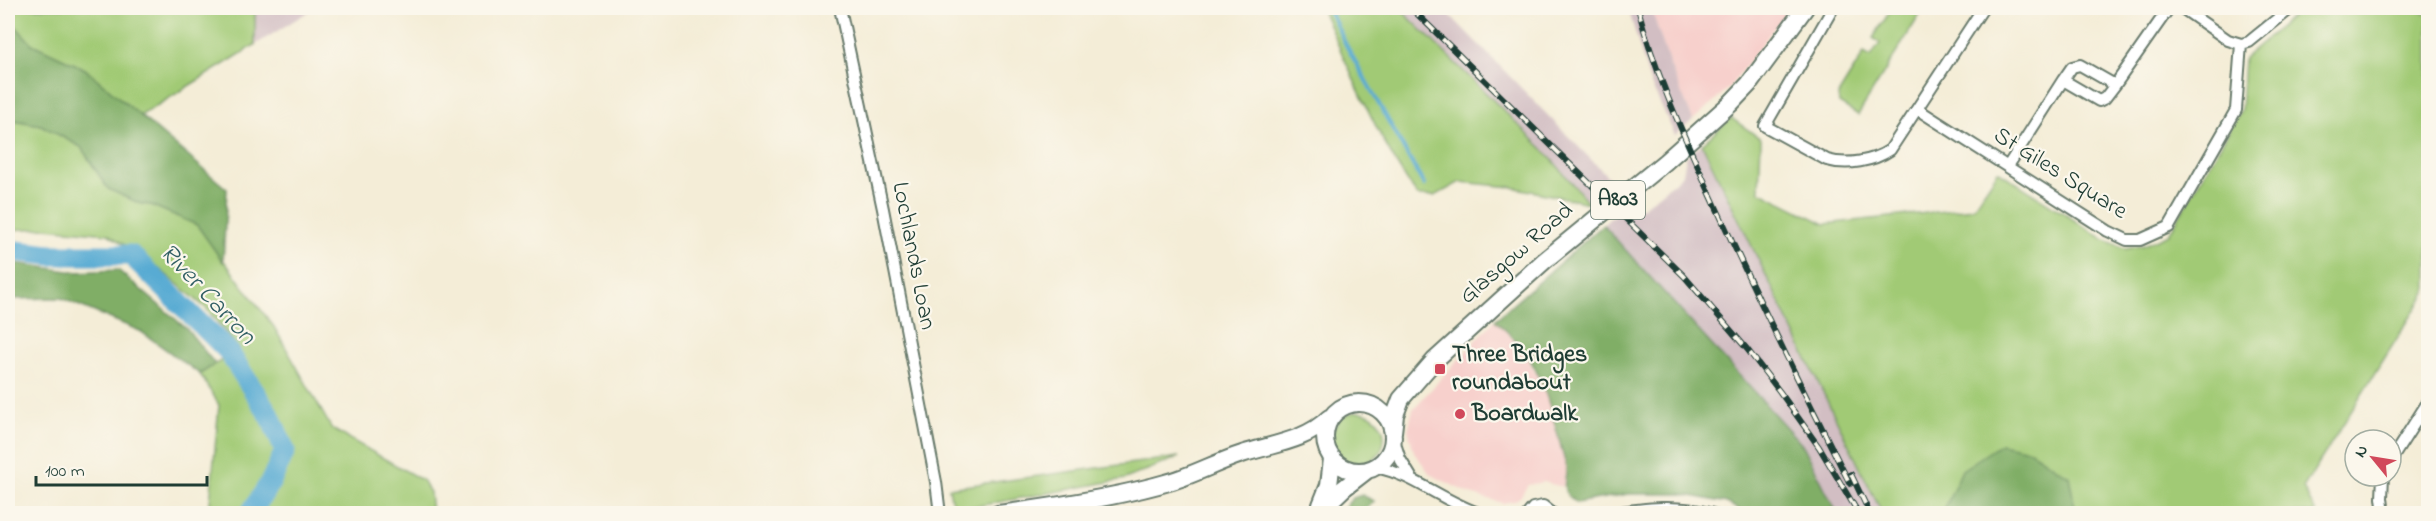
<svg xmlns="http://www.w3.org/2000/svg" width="2436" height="521" viewBox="0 0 2436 521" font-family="'Indie Flower',sans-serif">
  <rect width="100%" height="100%" fill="#fbf7ec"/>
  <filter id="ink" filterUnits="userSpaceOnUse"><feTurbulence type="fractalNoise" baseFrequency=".0167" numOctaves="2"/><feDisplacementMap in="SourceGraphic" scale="12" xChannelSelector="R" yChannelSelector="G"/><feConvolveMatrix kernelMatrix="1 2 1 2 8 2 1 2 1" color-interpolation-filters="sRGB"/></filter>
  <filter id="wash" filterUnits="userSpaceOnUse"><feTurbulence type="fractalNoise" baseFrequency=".008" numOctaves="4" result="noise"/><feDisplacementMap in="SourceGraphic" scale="24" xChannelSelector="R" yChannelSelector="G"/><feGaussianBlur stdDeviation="1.35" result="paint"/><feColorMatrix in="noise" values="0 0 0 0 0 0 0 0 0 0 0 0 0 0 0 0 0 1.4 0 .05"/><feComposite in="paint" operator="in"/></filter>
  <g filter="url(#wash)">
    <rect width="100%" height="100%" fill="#f4edd7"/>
    <path fill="#f7d0cc" d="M1651,8h138l-61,81 -35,31 -22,-52z
      M1495,320l29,31 24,46 18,69 -3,21 -20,-5 -15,3 -8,12 -6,4 -11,2 -33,-9 -40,-20 -16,-22 -6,-22 5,-21z"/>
    <path fill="#d2bec3" d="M255,8h59l-59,37z
      M1399,8h44l170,174 -24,21 -46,-54z
      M1628,8h23l20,60 22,52 -18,15 -25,-53z
      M1702,144l180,369h-45l-33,-66 -201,-222 25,-23 14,6 41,-33 3,-18z"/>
    <path fill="#a1ca75" stroke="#608454" stroke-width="1.5" d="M8,8h247v37l-115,71 -55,-47 -53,-25 -24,-26z
      M1321,8h78l144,141 46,54 -77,-16 -52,-5 -25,14h-17c-40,-53 -68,-128 -97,-188z
      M1892,8h32l-66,107 -19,-12 -1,-8 26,-42 7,4 9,-14 -7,-5z
      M2302,8h115l11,8v273l-125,199 13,25h-434l-180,-369 29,-26 30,21 -2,52 66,33 148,-16 25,-37 107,69 21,9 18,-4 25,-11 72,-124 3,-52z
      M8,119l33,6 40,22 27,42 33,15 10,1 46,20 77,102 58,102 90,51 8,12 2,21h-223l10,-108 -19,-31 39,-25 -32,-40 -57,-48 -42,-27 -62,-6 -38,2z
      M1332 438a26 26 0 1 1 52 0a26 26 0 1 1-52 0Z
      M1179,457l-54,22 -153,28h-16l-5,-8 -2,-11z"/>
    <path fill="#80ae66" stroke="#50764d" stroke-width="1.5" d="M8,18l24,26 53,25 142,120 -4,73 -26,-37 -46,-20 -10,-1 -33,-15 -27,-42 -40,-22 -33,-6z
      M1603,225l201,222 33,66h-93l-17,-10 -46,-9h-53l-52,9c-21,-16 -6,-23 -11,-41 -10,-36 -19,-82 -41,-112 -8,-11 -19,-20 -29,-30z
      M8,262l67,10 43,-2 69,59 28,35 -15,10 -60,-43 -79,-33 -53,1z
      M2001,444l28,6 40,26 7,37h-133l19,-43z
      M1362,495l12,6 -11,12h-24l14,-15z"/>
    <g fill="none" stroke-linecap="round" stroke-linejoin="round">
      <path stroke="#58abd3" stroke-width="4" d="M1328,8l18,37 78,140"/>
      <path stroke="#58abd3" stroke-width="21" d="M8,250l42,5h81l97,96 42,65 15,35 -15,32 -20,31"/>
    </g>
  </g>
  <g filter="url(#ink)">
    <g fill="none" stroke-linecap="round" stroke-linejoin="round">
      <g stroke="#6a7b6d" stroke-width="14">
        <path id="street" d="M840,8l43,201 53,273 4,32
          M1833,8l-68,118 62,34c20,6 47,1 63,-10l93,-142
          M2182,8l46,32 13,4
          M2241,44l8,-2 42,-34
          M2080,65l35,20 -10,13 -6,3 -36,-21 9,-13z
          M2115,85l54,-77
          M1917,109l191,122 19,9h13l29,-13 67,-117 5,-66
          M2008,166l55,-86
          M1393,437l7,22 11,18
          M2391,460l37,-58
          M1375,467c39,7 68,35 106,47
          M2383,476l-1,22 2,16
          M1528,514l5,-6 10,-2 10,8
          M1608,514c39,-6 67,-10 105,0"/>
      </g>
      <g stroke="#6a7b6d" stroke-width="20">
        <path id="primary" d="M1325 437a34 34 0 1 1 68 0a34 34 0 1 1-68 0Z
          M1393,432l2,-17 6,-16 33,-38 110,-100 121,-99 65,-58 19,-20 56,-76
          M1321,505l8,-20 3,-26
          M998,514c54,-7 120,-17 171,-32 25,-7 48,-20 73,-28 30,-10 64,-13 87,-36
          M1317,514l27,-26 22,-17"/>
      </g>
      <use href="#street" stroke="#fff" stroke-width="10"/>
      <use href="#primary" stroke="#fff" stroke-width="16"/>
      <g stroke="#1f3d34" stroke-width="6">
        <path id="rail" d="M1411,8l273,268 63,73 33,43 39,55 40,67
          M1638,8c17,66 46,128 74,190 44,97 90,191 138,286
          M1851,474l19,40"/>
      </g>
      <use href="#rail" stroke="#fbf7ec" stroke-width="4" stroke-dasharray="11" stroke-linecap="butt"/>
    </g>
  </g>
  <g fill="#d1495b" stroke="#fbf7ec" stroke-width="2">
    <rect x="1434" y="363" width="12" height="12" rx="3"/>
    <circle cx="1460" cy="414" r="6"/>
  </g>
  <g text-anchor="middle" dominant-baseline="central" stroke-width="4.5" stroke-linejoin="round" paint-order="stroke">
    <rect fill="#fbf7ec" stroke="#61756b" stroke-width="1.5" x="1591" y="181" width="54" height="38" rx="4.5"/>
    <g font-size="22" font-weight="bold" fill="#1f3d34">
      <text x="1618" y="200">A803</text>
    </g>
    <g font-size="24" fill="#1f3d34" stroke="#fbf7ec">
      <text transform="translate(2060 174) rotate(32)">St Giles Square</text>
      <text transform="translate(1517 254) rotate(-41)">Glasgow Road</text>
      <text transform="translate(913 256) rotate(79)">Lochlands Loan</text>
    </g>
    <g font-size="24" font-weight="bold" fill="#1f3d34" stroke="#fbf7ec" text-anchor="start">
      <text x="1452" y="355">Three Bridges<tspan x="1452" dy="28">roundabout</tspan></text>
      <text x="1472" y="414">Boardwalk</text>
    </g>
    <g font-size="26" font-style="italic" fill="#305e64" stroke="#fbf7ec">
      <text transform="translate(207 295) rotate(47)">River Carron</text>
    </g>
  </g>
  <rect width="2436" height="521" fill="none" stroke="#fbf7ec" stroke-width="30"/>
  <g transform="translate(2373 458) rotate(300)"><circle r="28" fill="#fbf7ec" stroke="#a3ada2" stroke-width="1.5"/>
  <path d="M0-4.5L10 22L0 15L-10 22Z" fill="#d1495b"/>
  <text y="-9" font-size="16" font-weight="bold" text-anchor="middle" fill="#1f3d34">N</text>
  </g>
  <path d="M36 476v9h171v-9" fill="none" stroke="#1f3d34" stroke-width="3"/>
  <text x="45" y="476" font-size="18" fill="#1f3d34" stroke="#fbf7ec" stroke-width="4.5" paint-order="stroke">100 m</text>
</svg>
